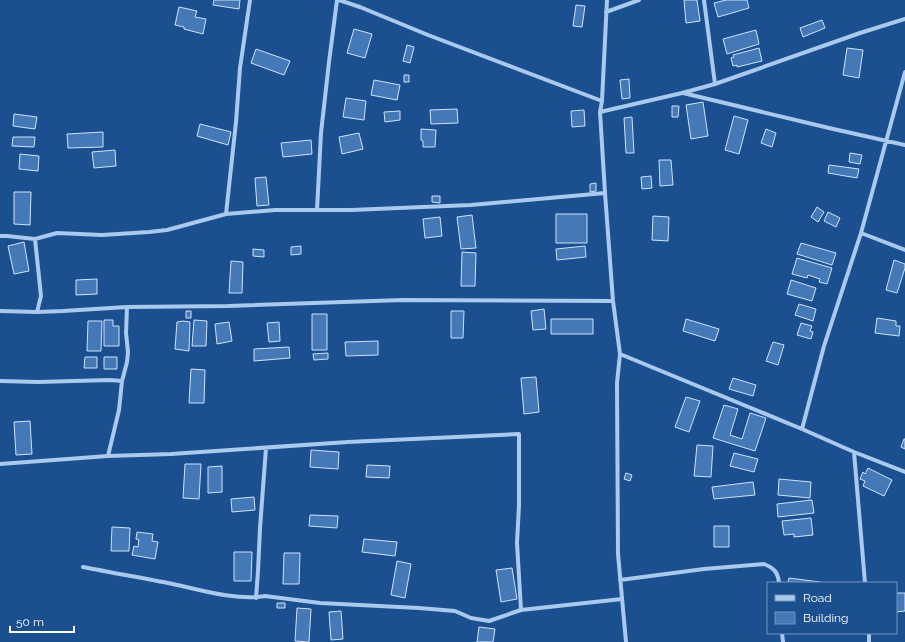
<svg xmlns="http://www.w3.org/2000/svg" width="905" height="642" viewBox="0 0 905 642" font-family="Raleway,sans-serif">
  <rect width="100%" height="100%" fill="#1b4f8f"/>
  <path fill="#4478b7" stroke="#cfe3fa" d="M214,0h26l-1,9 -26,-4z
    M684,0h13l3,21 -14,2z
    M726,0h21l2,8 -31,9 -4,-14z
    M576,5l9,1 -3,21 -9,-1z
    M179,7l18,4 -2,6 11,2 -3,15 -19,-5v-2l-9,-2z
    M822,20l3,8 -22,9 -3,-9z
    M354,29l18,5 -7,24 -18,-5z
    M756,30l3,14 -32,10 -4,-15z
    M407,45l7,2 -4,16 -7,-2z
    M759,48l3,13 -25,6v-2l-4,1 -2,-8 3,-1 -1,-2z
    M847,48l16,2 -4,28 -16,-3z
    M256,49l34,12 -6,14 -33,-12z
    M404,75h5v7h-5z
    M629,79l1,19 -8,1 -2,-19z
    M374,80l26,5 -3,15 -26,-5z
    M346,98l20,3 -2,19 -21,-3z
    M703,102l5,34 -17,3 -5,-34z
    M672,106h7l-1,11h-6z
    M457,109l1,14 -27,1 -1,-14z
    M584,110l1,16 -13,1 -1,-16z
    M400,111v9l-15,2 -1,-10z
    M14,114l23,3 -2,12 -22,-3z
    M734,116l14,4 -9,34 -14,-4z
    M632,117l2,36h-8l-2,-35z
    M200,124l31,8 -3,13 -31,-9z
    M421,129l15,1 -1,17h-12v-6l-2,-1z
    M766,129l10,4 -4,14 -11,-4z
    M103,132v15l-35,1 -1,-14z
    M359,133l4,16 -21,5 -3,-17z
    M13,137h22l-1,10 -22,-1z
    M311,140l1,14 -29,3 -2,-14z
    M115,150l1,16 -22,2 -2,-16z
    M850,153l12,2 -2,9 -11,-2z
    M20,154l19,2 -1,15 -19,-2z
    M659,160h12l2,25 -13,1z
    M829,165l30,4 -2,9 -29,-5z
    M651,176l1,12 -10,1 -1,-12z
    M266,177l3,28 -12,1 -2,-28z
    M596,183v8l-6,1v-8z
    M14,192h17l-1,33 -16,-1z
    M432,196h8v7l-8,-1z
    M817,207l7,5 -6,10 -7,-5z
    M828,212l12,6 -4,9 -12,-6z
    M556,214h31v29h-31z
    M472,215l4,33 -15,1 -4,-32z
    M653,216l16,1 -1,24 -16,-1z
    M440,217l2,19 -17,2 -2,-19z
    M24,242l5,29 -15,3 -6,-28z
    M801,243l35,10 -4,12 -35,-11z
    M301,246v8l-10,1v-8z
    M585,246l1,11 -29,3 -1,-11z
    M253,249l11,1v7l-11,-1z
    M462,252l14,1 -1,33h-14z
    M797,258l35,10 -5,16 -8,-2 1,-3 -12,-4 -1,3 -15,-4z
    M894,260l11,4v4l-8,25 -11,-3z
    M231,261l12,1 -1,31h-13z
    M97,279v15l-21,1v-15z
    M791,280l25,8 -4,13 -25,-7z
    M799,304l17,5 -3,12 -18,-6z
    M544,309l2,20 -13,1 -2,-19z
    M186,311h5v7h-5z
    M451,311h13l-1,27h-12z
    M312,314h15v36h-15z
    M877,318l19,3v5h4l-1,10 -24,-3z
    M551,319h42v15h-42z
    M686,319l33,10 -4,12 -32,-10z
    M104,320h9v6h6v20h-15z
    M194,320l13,1 -1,25h-14z
    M88,321h14l-1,30h-14z
    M183,321l7,1 -1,29 -14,-2 2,-27z
    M229,322l3,19 -15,3 -2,-20z
    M279,322l1,19 -11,1 -2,-19z
    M801,323l11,3 -2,5 3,1 -2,7 -14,-4z
    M378,341v14l-32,1 -1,-14z
    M773,342l11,3 -6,20 -12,-4z
    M289,347l1,11 -36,3v-12z
    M328,353v6l-14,1 -1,-6z
    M85,357h12v11h-13z
    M104,357h13v12h-13z
    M191,369l14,1 -1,33h-15z
    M536,377l3,35 -15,2 -3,-36z
    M733,378l23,7 -3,11 -24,-7z
    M686,397l14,4 -11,31 -14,-5z
    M724,405l14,4 -8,26 12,4 8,-26 16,5 -11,33 -42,-13z
    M30,421l2,33 -16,1 -2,-33z
    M904,439h1v10l-4,-2z
    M697,445l16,1 -2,31 -17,-1z
    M311,450l28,2 -1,17 -28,-2z
    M734,453l24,6 -4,13 -24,-6z
    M185,464h16l-2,35 -16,-1z
    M367,465l23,1 -1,12 -23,-1z
    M222,466v26l-14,1v-26z
    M868,468l24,12 -8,16 -21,-10 2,-5 -5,-2 3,-7 2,2z
    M626,473l6,2 -2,6 -6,-2z
    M779,479l32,3 -1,16 -32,-3z
    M753,482l2,13 -41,4 -2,-12z
    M254,497l1,13 -23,2 -1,-13z
    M812,500l2,13 -36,4 -1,-13z
    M310,515l28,1 -1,12 -28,-2z
    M811,518l2,17 -19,2v-3l-10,1 -2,-14z
    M714,526h15v21h-15z
    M112,527l18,1 -1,23h-18z
    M137,532l16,2 -1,7 6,1 -3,17 -23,-4 2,-9 4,1 1,-7 -3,-1z
    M364,539l33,3 -2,14 -33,-4z
    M234,552h18l-1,29h-17z
    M284,553h16l-1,31h-16z
    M397,561l14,3 -6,34 -14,-3z
    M512,568l5,31 -16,3 -5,-32z
    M789,578l31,4v1h-32z
    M896,593h9v18l-9,1z
    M277,603h8v5h-8z
    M297,608l14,1 -2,33 -14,-1z
    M341,611l2,28 -12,1 -2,-28z
    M479,627l16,2 -2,13h-16z"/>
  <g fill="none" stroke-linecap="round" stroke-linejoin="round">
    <path stroke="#a9c9ee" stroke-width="4" d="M250,0l-10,68 -4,54 -10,92 49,-4h76l120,-5 134,-12
      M339,0l21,7 68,28 174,66
      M607,0l-5,101 -2,11 5,81 8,108 7,53 -3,29 1,171 8,88
      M704,0l11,84
      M606,12l33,-12
      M683,93l146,35 76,17
      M600,112l82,-19 33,-9 145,-51 45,-14
      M317,210l4,-77 8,-71 8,-62
      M861,233l44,17
      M0,236h7l28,3 22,-6 45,2 47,-3 18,-2 59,-16
      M35,239l6,57 -4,16
      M0,311l37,1 26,-1 64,-4 101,-1 175,-6 210,1
      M620,354l182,75 52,23 51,20
      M0,381l38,1 72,-2 12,1 -3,29 -11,46
      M122,381l5,-19 1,-10 -2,-19 1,-26
      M802,429l22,-83 37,-113 44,-161
      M854,452l11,131
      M0,464l108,-8 63,-2 177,-12 171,-8v71l-2,38 4,67
      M83,567c30,6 60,11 90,17 28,6 63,17 92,12l55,7 99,5 36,3 16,7 18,3 32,-11 101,-11
      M620,580l84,-11 60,-5c10,4 14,8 15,19
      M256,598l2,-27 2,-43 6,-80
      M782,633l1,9
      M869,633v9"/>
  </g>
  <rect x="767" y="582" width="130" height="52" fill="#1b4f8f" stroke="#7695bc"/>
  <rect x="775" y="595" width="20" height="6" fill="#a9c9ee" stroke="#7695bc"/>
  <text x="803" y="602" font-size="12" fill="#ffffff">Road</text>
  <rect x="775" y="612" width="20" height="12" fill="#4478b7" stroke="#7695bc"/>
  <text x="803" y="622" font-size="12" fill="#ffffff">Building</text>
  <path d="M10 626v6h64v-6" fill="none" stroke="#ffffff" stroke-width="2"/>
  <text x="16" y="626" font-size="12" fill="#ffffff" stroke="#1b4f8f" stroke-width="3" paint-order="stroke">50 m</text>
</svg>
